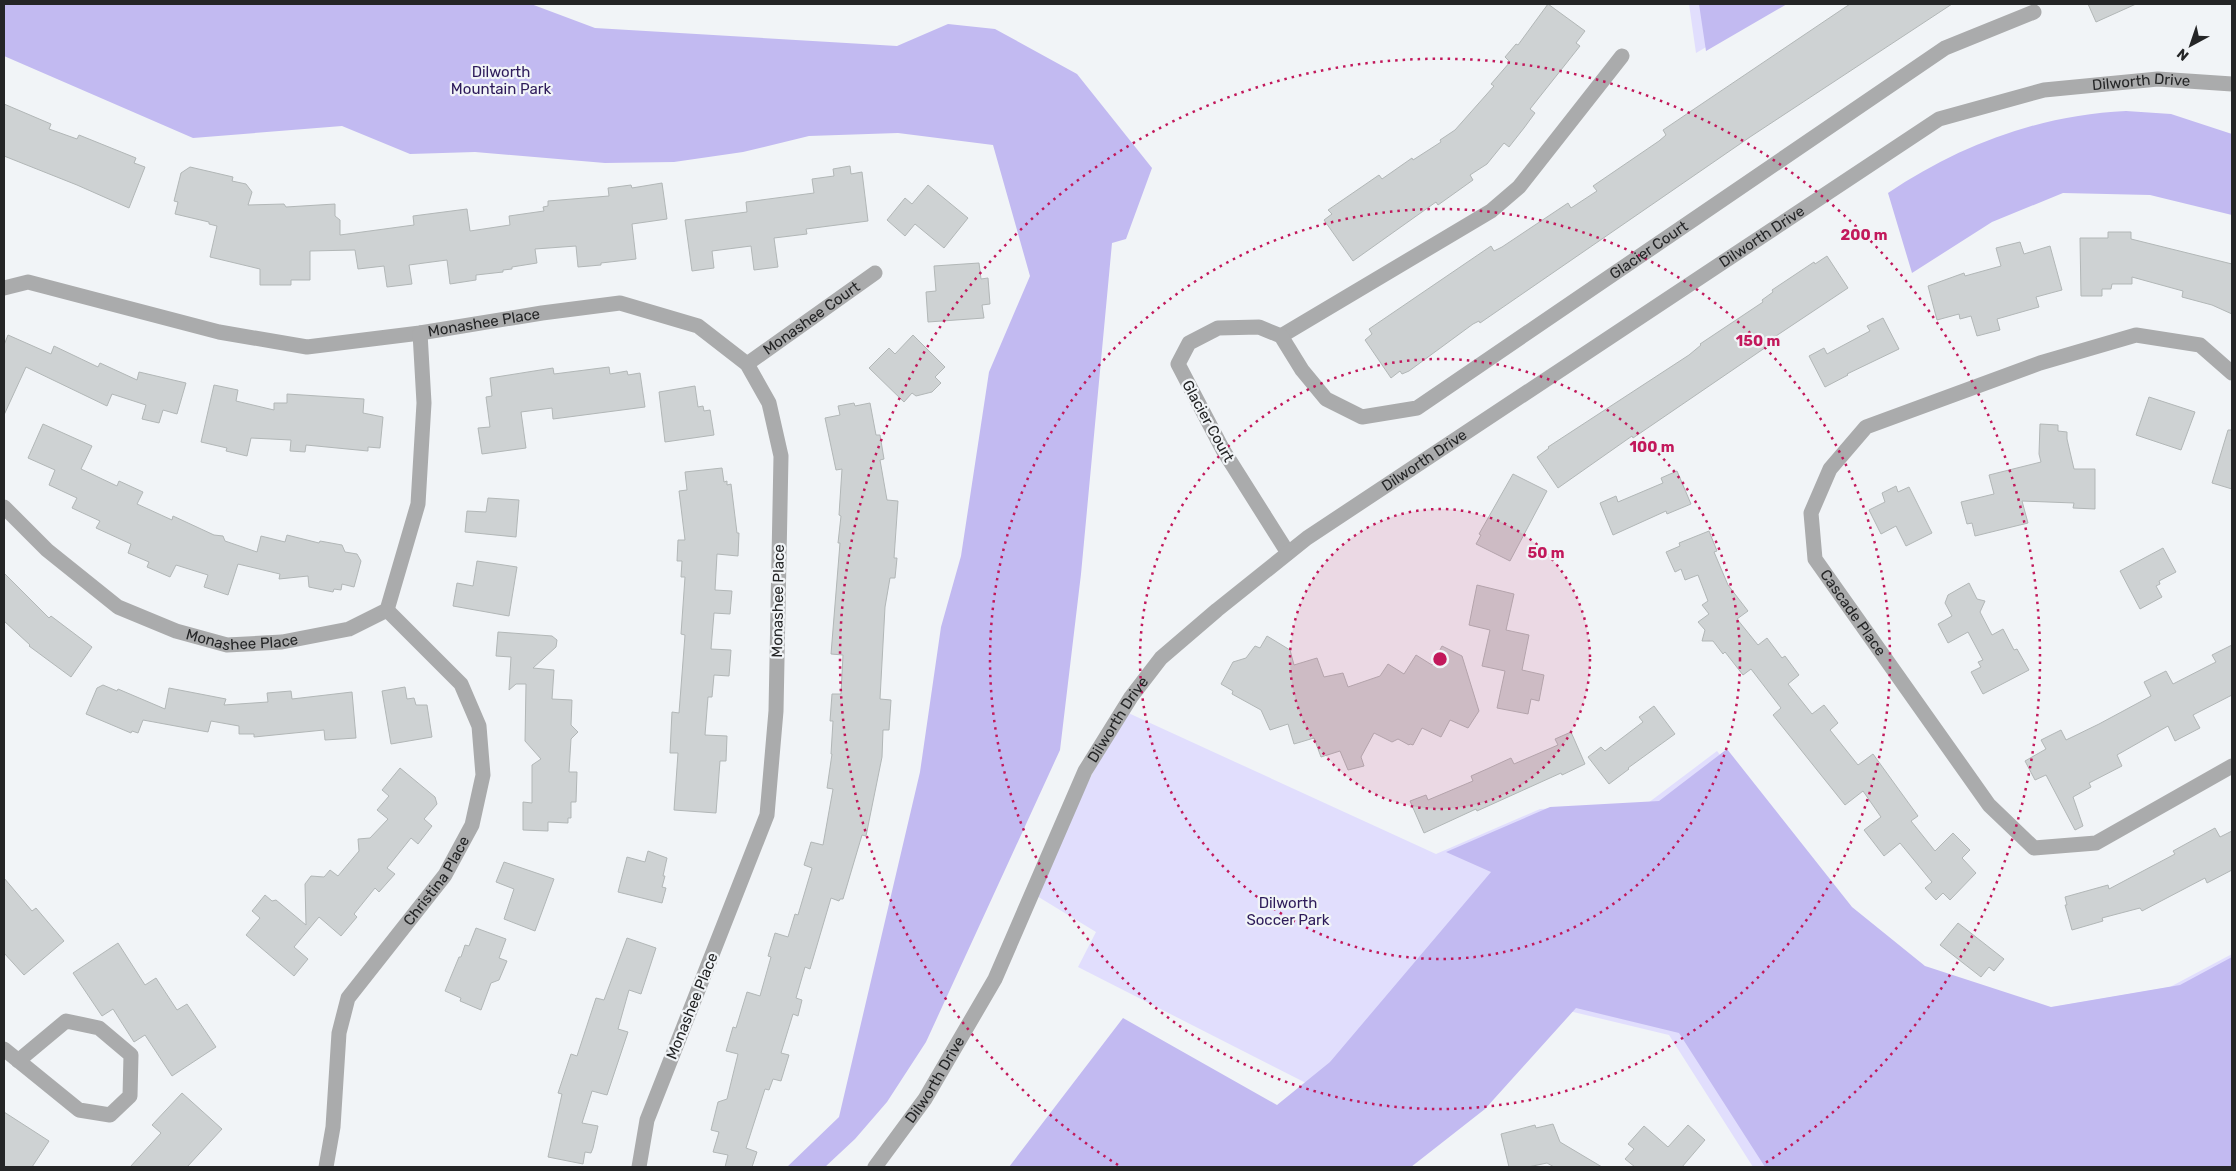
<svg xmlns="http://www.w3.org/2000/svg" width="2236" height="1171" viewBox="0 0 2236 1171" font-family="Rubik,sans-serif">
  <rect width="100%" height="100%" fill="#f1f4f7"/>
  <path fill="#e1defd" d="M1689,4h91l-84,49z
    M1124,711l312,143 104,-45 108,-6 69,-52 125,158 73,59 126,41 129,-22 62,-33v213h-479l-84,-132 -104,-25 -259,73 -228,-116 18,-35 -64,-39z"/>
  <path fill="#c2baf1" d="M4,4h527l64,24 302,18 51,-22 47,5 82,45 75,94 -26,71 -14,4 -31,331 -21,176 -134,292 -39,60 -32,37 -30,28h-38l52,-50 81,-345 21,-145 20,-71 28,-184 41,-96 -37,-131 -95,-12 -89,3 -66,16 -69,10 -69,1 -130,-11 -65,2 -68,-28 -149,12 -189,-82z
    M1699,4h88l-81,47z
    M2126,111l45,3 61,20v81l-82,-20 -87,-2 -71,29 -80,51 -24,-80c72,-48 151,-78 238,-82z
    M1727,749l125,158 73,59 126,41 129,-22 52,-28v210h-467l-86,-134 -103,-25 -91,101 -74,58h-402l114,-149 154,87 53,-43 161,-190 -45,-20 104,-45 109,-6z"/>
  <path fill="#ced2d3" stroke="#b2b7b7" d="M1548,4l37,27 -9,12 4,3 -50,63 5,4 -11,15 -15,19 -5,-4 -17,21 -17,11 3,5 -35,25 -2,-3 -83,59 -29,-41 8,-6 -4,-4 51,-35 3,4 30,-21 1,2 28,-18 -1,-2 15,-10 39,-44 -3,-2 19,-22 -5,-5 11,-13 2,1z
    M1850,4h102l-202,133 -270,186 -1,-2 -6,3 -64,47 -7,3 -2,-3 -9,7 -26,-38 7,-6 -3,-5 122,-83 3,5 8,-4 66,-44 3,5 26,-17 -4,-5 66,-45 7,-6 -3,-5z
    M2088,4h48l-40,18z
    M4,104l47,20 -2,5 28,10 2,-4 57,23 -2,5 11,4 -16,41 -52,-23 -73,-29z
    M850,166l1,8 11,-2 6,49 -62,8 1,5 -33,4 4,29 -24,3 -3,-24 -39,5 2,17 -22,3 -7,-51 62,-8 -1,-10 68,-9 -2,-14 22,-3 -1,-7z
    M190,167l43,10 -1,4 14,3 6,8 -4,13 36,-1 2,3 49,-3v12l5,4v15l74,-10 -1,-9 54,-7 3,22 40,-6 -1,-9 35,-5 -1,-4 5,-1v-5l61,-5 -1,-8 23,-3 1,3 30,-5 5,36 -35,5 4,35 -35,4v2l-23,2 -2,-21 -41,3 2,14 -25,4v2l-9,1v2l-27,3v5l-26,4 -3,-24 -38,5 3,19 -25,3 -3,-21 -26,3 -3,-19 -45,1v29h-19v5h-31v-16l-50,-12 7,-31 -8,-2v-2l-34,-8 3,-12 -4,-1 7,-28z
    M928,185l40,33 -24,30 -29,-24 -10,12 -18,-16 18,-22 7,6z
    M2108,232h23v7l101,25v50l-20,-9 -30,-8 1,-6 -51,-14v7h-20l-1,5h-9v7h-21l-1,-58h28z
    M2020,242l4,12 26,-8 12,44 -26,7 3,10 -42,12 3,11 -23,6 -6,-20 -11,3 -1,-5 -22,6 -9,-34 36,-13 1,3 36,-10 -5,-18z
    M1827,256l21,32 -75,50 2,3 -142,97 -1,-2 -74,52 -21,-31 12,-9 -1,-1 141,-92 12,-10 -1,-1 63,-42 -1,-2 11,-8 -1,-2 42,-28 1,2z
    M979,263l2,16 7,-1 2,26 -8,1 2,13 -56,4 -2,-30 10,-1 -2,-25z
    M1883,318l16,31 -52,25 1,1 -23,12 -16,-31 15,-8 3,6 43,-23 -3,-5z
    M8,335l43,19 3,-8 44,21 2,-4 37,17 2,-8 47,11 -9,31 -14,-4 -4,13 -17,-4 4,-14 -34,-11 -5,12 -81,-39 -22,48v-70z
    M913,335l32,32 -10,10 6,6 -9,9 -16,4 -4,-3 -8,9 -35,-34 20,-20 6,6z
    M609,367l1,7 17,-3 1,4 12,-2 5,34 -92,12 -1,-11 -31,4 5,36 -44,6 -4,-26 12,-1 -4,-30 6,-1 -2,-18 63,-10 1,6z
    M214,385l24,5 -2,11 38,9v-7h13v-9l77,5 -1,14 20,4 -3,31 -12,-1v4l-62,-6 -1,7 -15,-1 1,-11 -40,-2 -4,18 -21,-5 1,-3 -26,-6z
    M695,386l3,21 5,-1 1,5 6,-1 4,25 -49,7 -6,-50z
    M2149,397l46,15 -14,38 -45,-15z
    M854,403l1,3 15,-3 6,32h4l4,24 -4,1 7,40 11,1 -4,57h3l-2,20h-5l-5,29 -5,92 11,1 -2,30h-6l-1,27 -16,79 -4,-1 -19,64h-3l-1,2 -8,-3 -21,71 -5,-2 -9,31 6,2 -4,16 -5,-2 -12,39 8,2 -8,26 -8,-2 -4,11 -4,-1 -19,59 11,4 -5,15h-27l3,-12 -15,-3 6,-20 -8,-2 7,-28 9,-3 11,-45 -12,-3 7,-24 3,1 11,-36 13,4 11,-39 -3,-1 7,-23 13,4 7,-23 3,1 14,-47 -8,-3 7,-23 12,3 10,-56 -6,-1 5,-34h-1l2,-33h-3l2,-27h9l2,-39 -12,-1 9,-111h-2l3,-27 -2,-1 3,-46 -6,1 -11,-52 15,-3 -2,-9z
    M43,424l49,22 -11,23 36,17 2,-5 24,11 -6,12 35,16 1,-4 41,19 9,1 2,5 32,11 4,-16 24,6 2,-7 32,8 1,-2 22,4 3,7 12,2 4,7 -7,26 -12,-3 -1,6 -7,-1 -1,3 -24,-5 -1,-11 -29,3 1,-5 -42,-10 -10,31 -24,-8 4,-12 -32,-10 -6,12 -23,-10 2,-5 -21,-9 3,-9 -35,-16 4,-7 -28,-13 5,-10 -28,-13 6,-15 -27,-12z
    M2040,424l18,1v6l9,1v7l7,30h21v40l-22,-1 1,-5 -52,-2 6,22 -53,13 -3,-13 -5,1 -6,-22 33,-8 -5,-19 52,-13 -2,-8z
    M2228,430h4v59l-20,-6z
    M722,468l2,14 3,-1v4l4,-1 6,49h2l-1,23 -21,-2 -2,36 17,1 -2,23 -16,-1 -3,36 20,1 -2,26 -15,-1 -2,22h-4l-3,38 22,1 -1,25h-6l-4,52 -42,-3 4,-57h-8l2,-41 7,1 6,-78 -4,-1 4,-57h-4l1,-16h-5l1,-21h7l-6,-49 8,-1 -2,-18z
    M1677,471l14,33 -24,10 -1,-3 -53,24 -13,-32 16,-7 2,6 45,-19 -2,-5z
    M1513,474l34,17 -37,70 -34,-17 5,-9 -2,-1z
    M1896,486l2,6 11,-5 23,46 -26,13 -10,-20 -15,8 -12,-24 16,-8 -3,-9z
    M488,498l31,2 -3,37 -51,-5 2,-21 19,1z
    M1709,531l8,20 -3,1 14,33 20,26 -11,8 21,26 9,-7 15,20 3,-2 14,19 -11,9 24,30 12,-9 14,18 -8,7 28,35 15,-11 45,62 -7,5 24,30 18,-18 17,17 -8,8 14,15 -26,27 -7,-7 -7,7 -11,-12 7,-6 -32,-39 -16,13 -20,-26 17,-13 -18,-26 -18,14 -72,-90 8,-7 -30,-39 -8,6 -18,-23 -2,2 -10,-13h-11l3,-11 -7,-8 11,-8 -7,-9 6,-4 -10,-26 -13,5 -4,-11 -6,3 -9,-20 14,-6 -1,-3z
    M2163,548l13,24 -17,9 1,3 -4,2 6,11 -22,12 -20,-38z
    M477,561l40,6 -8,49 -56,-10 4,-23 16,3z
    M4,573l45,45 2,-2 41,31 -21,30 -42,-31 1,-1 -26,-24z
    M1969,583l8,16 8,2 -5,11 12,23 11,-6 11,21 3,-1 12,21 -46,24 -12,-22 10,-5 -3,-5 5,-2 -15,-28 -20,11 -10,-19 14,-8 -7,-13 3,-8z
    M1477,585l37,9 -8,36 23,5 -7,35 22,5 -5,26 -8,-2 -3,15 -31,-6 8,-37 -23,-5 8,-36 -21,-5z
    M498,632l54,4 5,4 -1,7 -23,21 21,2 -2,29 20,1 -1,25 7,7 -7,7 -2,33h8l-1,30h-5v16h-3v5l-20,-1v9l-25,-1v-28l9,1v-38l9,-6 -16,-18 1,-57h-10l-7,6 2,-33 -15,-1z
    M1267,636l23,14 4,15 23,-7 7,19 19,-4 5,14 32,-11 8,-12 16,10 12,-19 16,10 10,-19 20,10 17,55 -11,17 -18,-8 -9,17 -19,-9 -9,17 -3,-1 -1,1 -11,-6 -6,3 -18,-9 -13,24 3,9 -16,4 -8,-19 -19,6 -7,-19 -20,6 -6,-20 -18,6 -9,-20 -29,-16 1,-3 -12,-7 12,-22 13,-4 9,-12 5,2z
    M2232,645v50l-39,20 7,13 -25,13 -7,-15 -51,29 5,11 -33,17 2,4 -18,10 10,29 -8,4 -29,-55 -11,5 -10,-19 21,-12 -5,-9 20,-10 5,10 33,-16 52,-28 -7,-14 22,-11 7,13 43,-22 -4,-7z
    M103,685l14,6 1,-2 47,20 4,-21 57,11 -2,6 44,-3 -1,-9 24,-2 1,8 60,-7 4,46 -31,2 -1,-10 -70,7v-3h-15v-8l-28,-5 -3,11 -65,-12 -5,13 -6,-2 -1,2 -45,-19 11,-26z
    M405,687l2,12 7,-1 2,7h11l5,32 -41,7 -9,-53z
    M1654,706l21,28 -47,34 1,1 -20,15 -21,-27 13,-10 4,4 38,-29 -4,-5z
    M1571,732l14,32 -23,11 -1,-2 -84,38 -1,-2 -52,24 -14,-32 16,-6 2,5 45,-19 -2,-5 16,-7 24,-11 3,6 44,-19 -3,-6z
    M400,768l35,29 2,7 -13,15 8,7 -14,18 -7,-6 -24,30 8,6 -16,18 -4,-4 -21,26 3,3 -16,19 -22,-19 -25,30 14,12 -14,17 -48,-41 14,-17 -8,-7 13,-16 7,6 4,-1 30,25 -1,-41 6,-8 13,1 6,-7 8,6 21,-25 -1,-12 12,-1 18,-19 -11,-9 12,-14 -7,-6z
    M2215,828l5,9 12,-6v39l-25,13 -2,-5 -63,33 -2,-3 -38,10 1,3 -31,9 -7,-25h2l-2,-8 43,-12 1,4 66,-35 -2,-3z
    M648,851l19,7 -4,18h2l-3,11 4,1 -4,15 -44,-11 9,-35 18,5z
    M504,862l50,17 -19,52 -31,-12 10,-30 -18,-7z
    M4,878l28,33 4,-3 28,33 -40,34 -20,-22z
    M1958,923l46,36 -10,12 -5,-4 -8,10 -41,-32z
    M476,928l30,11 -7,19 8,3 -8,19 -8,3 -10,27 -21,-9 1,-3 -16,-7 14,-34h2l4,-12 4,1z
    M627,938l29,10 -15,46 -12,-4 -11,39 10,3 -21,63 -15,-4 -10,32 16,3 -5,22 -2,5 -6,-1 -2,12 -35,-7 14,-63 -4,-1 13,-39 6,2 19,-58 8,2z
    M118,943l27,42 11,-7 21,32 10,-6 29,43 -44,29 -27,-41 -11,7 -21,-33 -11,7 -29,-43z
    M182,1093l40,36 -35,38h-57l31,-34 -9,-8z
    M4,1112l45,29 -17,26h-28z
    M1553,1124l7,18 42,25h-48l-7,-4 -19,4h-19l-8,-33 34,-9 1,3z
    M1688,1125l17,15 -23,27h-47l-10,-8 9,-10 -6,-5 16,-18 24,21z"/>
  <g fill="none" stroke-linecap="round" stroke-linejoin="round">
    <g stroke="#aaabac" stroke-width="15">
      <path id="s1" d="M4,288l24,-6 191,50 88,15 113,-14 122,-20 78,-10 78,23 49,38 22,39 12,53 -5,255 -9,104 -120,305 -8,47"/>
      <path d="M1281,336l210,-125 28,-24 103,-131"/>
      <path id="s2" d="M747,364l128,-91"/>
      <path id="s3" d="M2232,373l-32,-28 -64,-10 -96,28 -174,64 -36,42 -19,44 4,46 174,246 45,43 62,-5 136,-77"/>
      <path id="s4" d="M4,507l43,43 71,57 58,24 51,14 55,-3 67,-13 38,-19 31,-106 6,-101 -4,-70"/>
      <path id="s5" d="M1288,553l-65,-103 -45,-86 11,-21 29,-15 41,-1 22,9 21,34 24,29 36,18 55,-9 528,-360 89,-36"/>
      <path d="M4,1049l75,61 31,5 20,-19 1,-41 -32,-27 -33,-7 -48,40"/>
      <path id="s6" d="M326,1167l7,-40 6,-94 9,-35 97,-123 27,-50 11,-50 -4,-49 -18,-42 -74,-74"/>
      <path id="s7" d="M875,1167l50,-68 70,-120 90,-208 46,-74 30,-39 56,-48 90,-72 632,-419 105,-29 114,-11 74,5"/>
    </g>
  </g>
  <circle cx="1440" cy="659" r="150" fill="#c2185b" fill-opacity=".12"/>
  <g fill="none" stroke="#c2185b" stroke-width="2.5" stroke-dasharray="2.5 5">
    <circle cx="1440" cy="659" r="150"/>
    <circle cx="1440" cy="659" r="300"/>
    <circle cx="1440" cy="659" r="450"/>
    <path d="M1118 1165A600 600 0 1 1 1762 1165"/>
  </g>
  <g text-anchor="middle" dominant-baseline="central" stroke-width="4.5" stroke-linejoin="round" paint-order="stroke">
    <g font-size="15" fill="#2d1b5a" stroke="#f1f4f7">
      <text x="501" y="72">Dilworth<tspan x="501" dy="17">Mountain Park</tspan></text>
      <text x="1288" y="903">Dilworth<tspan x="1288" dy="17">Soccer Park</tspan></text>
    </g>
    <g font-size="15" fill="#242526" stroke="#f1f4f7">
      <text stroke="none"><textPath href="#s7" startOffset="1740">Dilworth Drive</textPath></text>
      <text stroke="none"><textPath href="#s7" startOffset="1321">Dilworth Drive</textPath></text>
      <text stroke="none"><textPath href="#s5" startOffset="794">Glacier Court</textPath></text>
      <text stroke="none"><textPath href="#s2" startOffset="79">Monashee Court</textPath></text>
      <text stroke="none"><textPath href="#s1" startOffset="490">Monashee Place</textPath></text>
      <text transform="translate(1208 421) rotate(61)">Glacier Court</text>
      <text stroke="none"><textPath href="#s7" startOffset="916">Dilworth Drive</textPath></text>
      <text transform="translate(778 601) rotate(-89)">Monashee Place</text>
      <text stroke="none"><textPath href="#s3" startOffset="608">Cascade Place</textPath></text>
      <text stroke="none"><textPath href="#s4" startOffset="282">Monashee Place</textPath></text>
      <text stroke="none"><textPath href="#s7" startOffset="511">Dilworth Drive</textPath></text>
      <text stroke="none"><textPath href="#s6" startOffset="318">Christina Place</textPath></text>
      <text transform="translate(692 1006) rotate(-68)">Monashee Place</text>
      <text stroke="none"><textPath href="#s7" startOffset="106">Dilworth Drive</textPath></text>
    </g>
  </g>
  <circle cx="1440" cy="659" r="8" fill="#c2185b" stroke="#f1f4f7" stroke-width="2.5"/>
  <g font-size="15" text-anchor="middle" font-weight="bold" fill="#c2185b" stroke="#f1f4f7" stroke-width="4.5" stroke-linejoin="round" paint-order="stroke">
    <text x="1864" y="240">200 m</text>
    <text x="1758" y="346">150 m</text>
    <text x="1652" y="452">100 m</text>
    <text x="1546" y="558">50 m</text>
  </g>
  <rect width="2236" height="1171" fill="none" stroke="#242526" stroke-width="10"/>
  <g transform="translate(2191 45) rotate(220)" stroke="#f1f4f7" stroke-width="4" paint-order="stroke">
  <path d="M0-4L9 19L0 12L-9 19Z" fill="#242526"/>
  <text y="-8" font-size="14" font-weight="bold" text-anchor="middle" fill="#242526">N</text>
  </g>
</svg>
